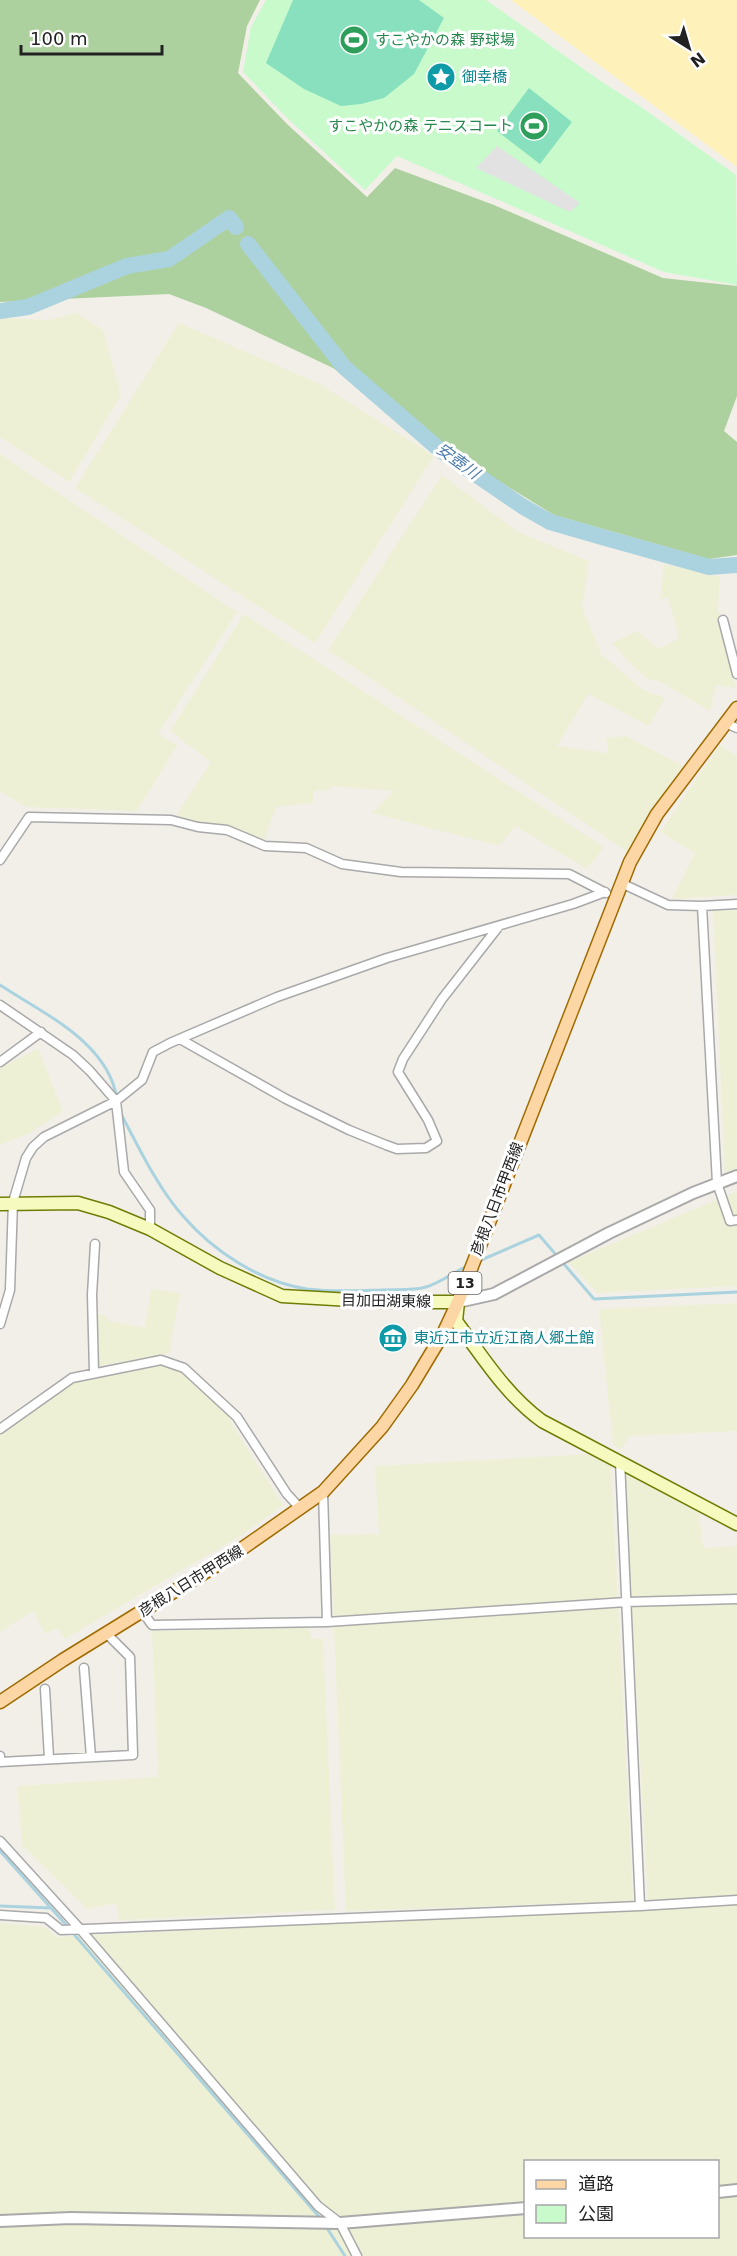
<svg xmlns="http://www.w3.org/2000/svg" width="737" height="2256" viewBox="0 0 737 2256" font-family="'DejaVu Sans','Noto Sans JP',sans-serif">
  <rect width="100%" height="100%" fill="#f2efe9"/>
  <path fill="#eef0d5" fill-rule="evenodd" d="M76,313l27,17 18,65 -52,87 -69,-45v-119l48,2z
    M179,323l141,61 114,72 -119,187 -240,-155z
    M0,454l237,158 -79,122 19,11 -40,66 -111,-4 -26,-16z
    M442,475l76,57 71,29 -7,46 19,47 42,36 22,8 -16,28 -61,-32 -31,52 51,7 -2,-15 20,-2 57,30 -36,52 -18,35 -301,-203z
    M664,564l56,13 -2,33 18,78 -20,-3 -6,26 -51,-30 -12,-2 -22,-21 -13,-15 25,-12 22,18 20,-11 -11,-41 -8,3z
    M244,614l360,233 -17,22 -72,-43 -14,18 -5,1 -124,-32 22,-22 -64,-5v4l-17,1v12l-37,4 -12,34 -38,-15 -26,-3 -24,-7 35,-54 -41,-31z
    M720,745l17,11v139l-65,4 23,-46 -35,-21z
    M737,910v259l-12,3 -12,-261z
    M38,1049l25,62 -33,22 -30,12v-77z
    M737,1191v95l-140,7 -28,-31z
    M151,1289l29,4 -11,60 -71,13 -1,-51h8l4,6 36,7z
    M737,1303v128l-107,5 -10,14 -7,-6 -14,-135z
    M157,1364l23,7 49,44 2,8 52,82 -40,29 -178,105 -8,-11 -12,6 -12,-23 -33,21v-198l78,-54z
    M590,1454l21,12 22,435 -287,10 -16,-376 49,-1 -4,-68z
    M624,1469l75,41 4,38 34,-2v349l-89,5z
    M309,1628l2,11h12l12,271 -216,10 -3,-17 -29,6 -65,-64 -5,-59 141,-9 -6,-146z
    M737,1904v352h-737v-333l45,4 11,10zM526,2162h192v74h-192z"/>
  <path fill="#add19e" d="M0,0h260l-13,26 -9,47 50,52 79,72 28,-29 99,37 169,73 74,8v110l-13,35 13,11v113l-28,4 -155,-44 -65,-40 -116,-78 -40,-29 -127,-60 -37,-14 -169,8z"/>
  <path fill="#fff1ba" d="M511,0h226v167z"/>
  <path fill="#c8facc" d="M266,0h220l116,82 39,25 95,68 1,110 -73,-13 -267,-116 -32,34 -79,-73 -43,-45 8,-45z"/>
  <path fill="#88e0be" d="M293,0h126l25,18 -30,56 -30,24 -23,6 -20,2 -37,-17 -38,-26z
    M529,88l43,34 -32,42 -43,-33z"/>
  <path fill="#e2e2e2" d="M497,146l83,57 -10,9 -94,-44z"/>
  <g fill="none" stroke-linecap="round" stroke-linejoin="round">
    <path stroke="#aad3df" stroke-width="3" d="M0,985c44,29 108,57 117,114
      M121,1114c17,32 38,76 62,102 30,35 77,66 124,73 24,3 50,2 73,1 14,-1 33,1 46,-3 14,-4 28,-15 41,-21
      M479,1261l60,-26 55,64 143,-7
      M0,1851l68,76
      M0,1906l51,2
      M72,1932l249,287
      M325,2225l20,31"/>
    <path stroke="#aad3df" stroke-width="16" d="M248,244l96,123 96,83 82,56 28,16 52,15 107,30 28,-2
      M0,311l28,-4 99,-41 42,-7 60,-41 7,9"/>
    <g stroke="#a9a9a9" stroke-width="11">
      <path id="minor" d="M723,620l14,54
        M725,723l12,5
        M0,860l29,-43 142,3 27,7 29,3 38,16 41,2 36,16 59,8 168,2 37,19
        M621,883l47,22 34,1 35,-2
        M702,906l15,277 13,38 7,-1
        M0,1005l73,50 17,16 26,30 8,71 26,38v19
        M180,1039l106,60 63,31 37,15 11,4 29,-1 11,-7 -9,-21 -30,-48 5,-13 39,-60 57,-73
        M0,1062l41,-30
        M0,1324l10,-34 3,-88 13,-44 7,-11 11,-10 72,-36 26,-21 11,-28 17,-9 107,-46 110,-39 186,-54 32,-12
        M94,1372l-2,-77 3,-51
        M0,1429l72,-51 89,-18 23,8 53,49 50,77 13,14
        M620,1461l20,445
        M323,1492l4,130
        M142,1611l10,14 175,-3 299,-20 111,-3
        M84,1668l7,89
        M45,1689l4,69
        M0,1756v6l133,-7 -3,-98 -23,-23
        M0,1841l80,88 238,277 22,17 17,33
        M0,1915l46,3 15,12 579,-24 97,-6"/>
    </g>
    <g stroke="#a9a9a9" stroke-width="14">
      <path id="tertiary" d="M458,1302l36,-8 115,-61 84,-40 44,-17
        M718,2192l19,-2
        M0,2221l71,-3 269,5 186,-15"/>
    </g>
    <g stroke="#707d05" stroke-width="15">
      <path id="secondary" d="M0,1204l78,-1 31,9 41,17 70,39 62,28 104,6h72l-2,19c26,35 50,74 86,100l195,103"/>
    </g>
    <g stroke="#a06b00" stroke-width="15">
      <path id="primary" d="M0,1702l63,-42 170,-105 90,-63 59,-65 30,-42 32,-53 14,-30 172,-440 27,-48 80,-106"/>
    </g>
    <use href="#minor" stroke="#fff" stroke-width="8"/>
    <use href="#tertiary" stroke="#fff" stroke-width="10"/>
    <use href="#secondary" stroke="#f7fabf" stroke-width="12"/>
    <use href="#primary" stroke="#fcd6a4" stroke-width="12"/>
  </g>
  <defs>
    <g id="stadium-disc" transform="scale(1.5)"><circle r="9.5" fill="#2e9e5b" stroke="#fff"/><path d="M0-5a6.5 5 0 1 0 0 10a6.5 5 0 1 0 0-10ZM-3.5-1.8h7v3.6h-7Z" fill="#fff"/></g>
    <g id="sight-disc" transform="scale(1.5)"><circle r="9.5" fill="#0f9aa8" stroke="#fff"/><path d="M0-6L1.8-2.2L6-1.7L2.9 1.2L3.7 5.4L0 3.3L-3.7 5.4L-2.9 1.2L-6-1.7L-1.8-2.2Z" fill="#fff"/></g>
    <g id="museum-disc" transform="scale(1.5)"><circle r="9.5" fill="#0f9aa8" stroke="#fff"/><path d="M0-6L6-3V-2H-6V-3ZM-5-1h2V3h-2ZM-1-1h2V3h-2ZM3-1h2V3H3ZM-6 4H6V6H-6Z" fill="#fff"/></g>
  </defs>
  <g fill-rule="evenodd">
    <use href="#stadium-disc" x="354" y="40"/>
    <use href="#sight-disc" x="441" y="77"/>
    <use href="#stadium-disc" x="534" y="126"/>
    <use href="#museum-disc" x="393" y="1338"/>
  </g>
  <g text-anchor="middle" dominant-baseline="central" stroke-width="6" stroke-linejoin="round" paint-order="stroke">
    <rect fill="#fff" stroke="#646464" stroke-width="1.5" x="448.5" y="1272" width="33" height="22" rx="4.5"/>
    <g font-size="14" font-weight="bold" fill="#222">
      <text x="465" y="1283">13</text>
    </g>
    <g font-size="15" fill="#27864d" stroke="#fff" text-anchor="start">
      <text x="375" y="40">すこやかの森 野球場</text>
      <text x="513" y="126" text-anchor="end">すこやかの森 テニスコート</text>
    </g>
    <g font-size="15" fill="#0d838f" stroke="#fff" text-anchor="start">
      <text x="462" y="77">御幸橋</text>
      <text x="414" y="1338">東近江市立近江商人郷土館</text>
    </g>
    <g font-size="15" fill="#222" stroke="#fff">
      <text transform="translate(497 1199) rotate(-69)">彦根八日市甲西線</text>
      <text transform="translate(386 1301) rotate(1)">目加田湖東線</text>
      <text transform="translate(191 1581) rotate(-32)">彦根八日市甲西線</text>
    </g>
    <g font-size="16" font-style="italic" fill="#4a7aab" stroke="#fff">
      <text transform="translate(458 461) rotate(36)">安壺川</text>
    </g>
  </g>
  <rect x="524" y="2160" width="195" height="78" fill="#ffffff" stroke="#a7a7a7" stroke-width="1.5"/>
  <rect x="536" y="2180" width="30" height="9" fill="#fcd6a4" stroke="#a7a7a7" stroke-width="1.5"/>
  <text x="578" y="2190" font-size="18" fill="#222222">道路</text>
  <rect x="536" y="2205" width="30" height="18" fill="#c8facc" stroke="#a7a7a7" stroke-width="1.5"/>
  <text x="578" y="2220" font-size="18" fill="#222222">公園</text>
  <g transform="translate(689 48) rotate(143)" stroke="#ffffff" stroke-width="4.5" paint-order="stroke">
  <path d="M0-4.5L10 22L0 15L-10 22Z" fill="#222222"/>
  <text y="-9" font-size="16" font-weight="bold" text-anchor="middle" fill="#222222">N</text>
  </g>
  <path d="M21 45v9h141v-9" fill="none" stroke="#222222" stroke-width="3"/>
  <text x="30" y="45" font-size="18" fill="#222222" stroke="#ffffff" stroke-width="4.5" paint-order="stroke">100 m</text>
</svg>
